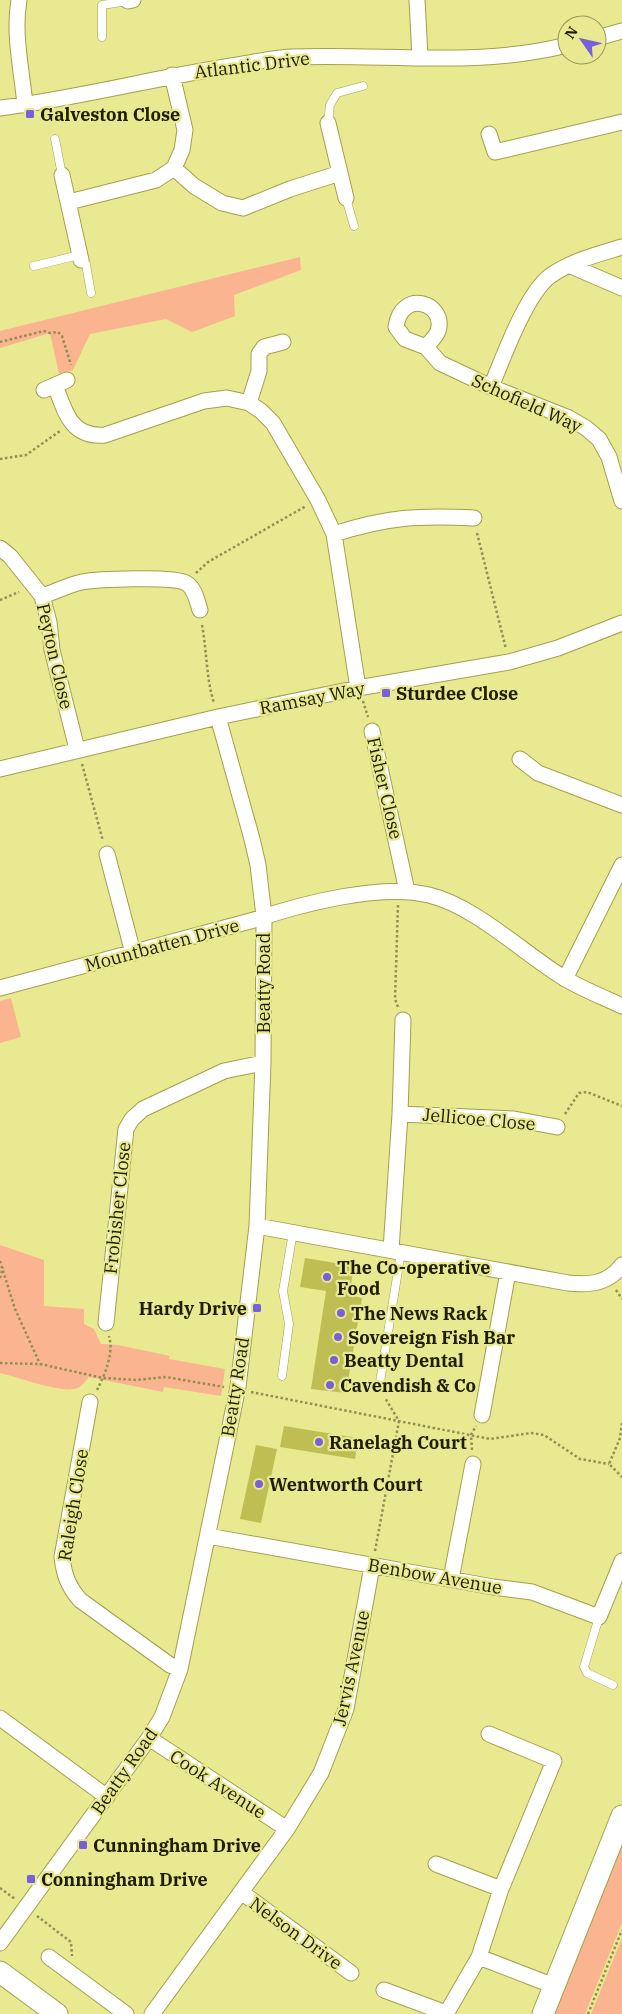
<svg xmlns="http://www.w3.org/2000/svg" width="622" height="2014" viewBox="0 0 622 2014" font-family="'IBM Plex Serif',serif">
  <rect width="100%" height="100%" fill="#e9e992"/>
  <path fill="#fab490" d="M300,257l1,13 -67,25 1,21 -43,16 -26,-13 -76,15 -17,36 -14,4 -9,-41 -50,15v-17z
    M11,998l10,39 -21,6v-42z
    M0,1245l44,15v46l40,3v15l10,5 7,15 17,1 52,11 -1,3 56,10 -4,27 -57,-9 -1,5 -74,-15c-4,5 -8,11 -15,12 -16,3 -57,-12 -74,-16z
    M622,1836v87l-37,91h-34z
    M622,1938v76h-31z"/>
  <path fill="#bfbe52" d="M305,1258l49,8 -5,29 13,3 -16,95 -35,-4 15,-98 -26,-4z
    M284,1426l74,12 -3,21 -75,-12z
    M256,1445l21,4 -16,74 -21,-4z"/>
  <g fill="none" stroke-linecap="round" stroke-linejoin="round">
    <g stroke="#a2a14b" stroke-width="9">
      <path id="lane" d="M102,37v-32l26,-4
        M328,123l2,-18 7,-12 26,-7
        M55,139l7,36
        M346,198l8,28
        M81,260l5,4 5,29
        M34,266l45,-11
        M282,1376l7,-52 -6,-33 10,-59
        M379,1388l22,-136
        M599,1617l-15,50 3,6 26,12"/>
    </g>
    <g stroke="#a2a14b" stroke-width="17">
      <path id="street" d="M19,0c-6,34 3,71 6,105
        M417,0l3,57
        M128,1l5,-1
        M597,38l25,-7
        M0,108c78,-10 154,-30 231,-42 20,-3 40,-8 60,-9 92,-4 186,11 276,-12
        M328,123l18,75
        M489,134l6,18 127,-30
        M174,168l20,18 28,17 21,5 47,-19 50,-16
        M62,175l19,85
        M69,202l87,-22 18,-12 8,-18 3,-20 -13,-55
        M571,266l51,22
        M426,347c3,-4 10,-10 12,-16 9,-28 -37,-43 -42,-4l9,12 21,8 14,16 51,24 78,31 17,10 13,11 10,18 13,44
        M55,385c10,27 16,53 50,50l99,-34 23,-3 22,5 12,8 12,12 45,77 16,34 24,154
        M491,387c12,-29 35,-93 59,-111 21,-15 49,-22 72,-29
        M44,390l23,-10
        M249,403l10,-32v-17l5,-7 19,-5
        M334,534c53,-17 85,-19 140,-16
        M0,548l10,8 32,40 7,26 3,28 25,99
        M42,596c13,-4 26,-11 40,-14 15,-3 92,-6 104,1 9,5 11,18 14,27
        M372,731l35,160
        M520,759l18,14 84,32
        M0,769l218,-52 140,-29 151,-26 49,-14 64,-25
        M107,854l26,99
        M565,979l57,-114
        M0,988l254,-68c47,-16 127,-37 175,-25 46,11 94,58 135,83 18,11 39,19 58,28
        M400,1114l114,5 43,8
        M257,1226l311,57c22,2 40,1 54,-18
        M391,1250l9,-136 3,-94
        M106,1323l20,-194 6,-10 11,-10 81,-38 39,-8
        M90,1402l-28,155c2,18 6,29 18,43l90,65 10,4
        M482,1415l26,-143
        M208,1536l285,51 39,5 67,25 23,-56
        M451,1579l22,-115
        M0,1718l107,79
        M149,1738l138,91
        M436,1864l65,25
        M241,1892l110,81
        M0,1943l149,-205 13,-21 18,-48 58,-282 19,-161 6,-163 1,-147 -6,-51 -6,-26 -34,-122
        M49,1957l77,57
        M479,1957l75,29
        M384,1990l62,23
        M152,2014l135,-185 34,-56 25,-64 26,-143
        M446,2014l33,-57 22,-68 53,-128 -65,-27"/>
    </g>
    <g stroke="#a2a14b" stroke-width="23">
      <path id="secondary" d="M0,1972l57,42
        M543,2014l79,-198"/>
    </g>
    <path stroke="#909052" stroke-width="2.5" stroke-dasharray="2.5 2.5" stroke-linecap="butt" d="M0,342l44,-11 6,2 8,-1 4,4 9,29
      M0,459l26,-4 34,-24
      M477,533l29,116
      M196,573l12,-11 98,-56
      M0,600l19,-8
      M202,625c5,26 4,53 12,78
      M363,701l5,16
      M82,764l21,77
      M398,1007l-3,-8 3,-94
      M565,1114l14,-21 8,-1 35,14
      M0,1261l15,48 25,55
      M0,1278l3,-11
      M616,1290l6,9
      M0,1363l40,1 63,14 34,2 29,-3 58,10
      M97,1390c8,-16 17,-36 12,-54
      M251,1392l239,47 41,-6 13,2 36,24 29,5
      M622,1423l-2,15 -11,26 13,13
      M472,1450l-1,-15 5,-9
      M375,1551l24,-130 -14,-23
      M0,1888l15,11
      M37,1916l34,26 1,14
      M588,2014l34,-84"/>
    <use href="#lane" stroke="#fff" stroke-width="8"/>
    <use href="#street" stroke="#fff" stroke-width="15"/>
    <use href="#secondary" stroke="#fff" stroke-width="21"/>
  </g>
  <g fill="#7860db" stroke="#e9e992" stroke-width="2">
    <rect x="25" y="109" width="10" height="10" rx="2.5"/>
    <rect x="381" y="688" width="10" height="10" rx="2.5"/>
    <circle cx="327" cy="1277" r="5"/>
    <rect x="252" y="1303" width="10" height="10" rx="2.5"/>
    <circle cx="341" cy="1313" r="5"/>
    <circle cx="338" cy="1337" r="5"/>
    <circle cx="334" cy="1360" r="5"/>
    <circle cx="330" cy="1385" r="5"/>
    <circle cx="319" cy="1442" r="5"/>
    <circle cx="259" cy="1484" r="5"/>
    <rect x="78" y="1840" width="10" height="10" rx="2.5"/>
    <rect x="26" y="1874" width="10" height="10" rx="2.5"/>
  </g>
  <g text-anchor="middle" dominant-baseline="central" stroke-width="4.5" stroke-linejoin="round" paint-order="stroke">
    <g font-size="18" fill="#1f1e00" stroke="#e9e992">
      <text transform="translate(252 65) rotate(-7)">Atlantic Drive</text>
      <text transform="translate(527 403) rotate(24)">Schofield Way</text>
      <text transform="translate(55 656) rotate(77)">Peyton Close</text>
      <text transform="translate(312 698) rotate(-11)">Ramsay Way</text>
      <text transform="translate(385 788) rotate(77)">Fisher Close</text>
      <text transform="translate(162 945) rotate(-15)">Mountbatten Drive</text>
      <text transform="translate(263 983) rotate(-90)">Beatty Road</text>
      <text transform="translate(479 1119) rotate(5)">Jellicoe Close</text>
      <text transform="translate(117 1208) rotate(-84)">Frobisher Close</text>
      <text transform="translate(235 1387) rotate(-81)">Beatty Road</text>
      <text transform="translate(73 1505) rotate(-81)">Raleigh Close</text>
      <text transform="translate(435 1576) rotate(10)">Benbow Avenue</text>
      <text transform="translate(351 1668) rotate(-78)">Jervis Avenue</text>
      <text transform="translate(124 1771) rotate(-55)">Beatty Road</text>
      <text transform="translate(218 1784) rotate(33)">Cook Avenue</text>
      <text transform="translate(296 1933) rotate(36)">Nelson Drive</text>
    </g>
    <g font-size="18" font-weight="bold" fill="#1f1e00" stroke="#e9e992" text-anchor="start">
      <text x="40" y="114">Galveston Close</text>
      <text x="396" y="693">Sturdee Close</text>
      <text x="337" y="1267">The Co-operative<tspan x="337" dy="21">Food</tspan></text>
      <text x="247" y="1308" text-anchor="end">Hardy Drive</text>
      <text x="351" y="1313">The News Rack</text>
      <text x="348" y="1337">Sovereign Fish Bar</text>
      <text x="344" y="1360">Beatty Dental</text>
      <text x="340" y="1385">Cavendish &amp; Co</text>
      <text x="329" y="1442">Ranelagh Court</text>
      <text x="269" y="1484">Wentworth Court</text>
      <text x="93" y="1845">Cunningham Drive</text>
      <text x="41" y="1879">Conningham Drive</text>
    </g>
  </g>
  <g transform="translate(582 40) rotate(304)"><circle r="24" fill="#e9e992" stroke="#989858"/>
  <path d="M0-4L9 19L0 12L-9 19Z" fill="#7860db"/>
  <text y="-8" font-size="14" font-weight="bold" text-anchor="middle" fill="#1f1e00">N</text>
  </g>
</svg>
